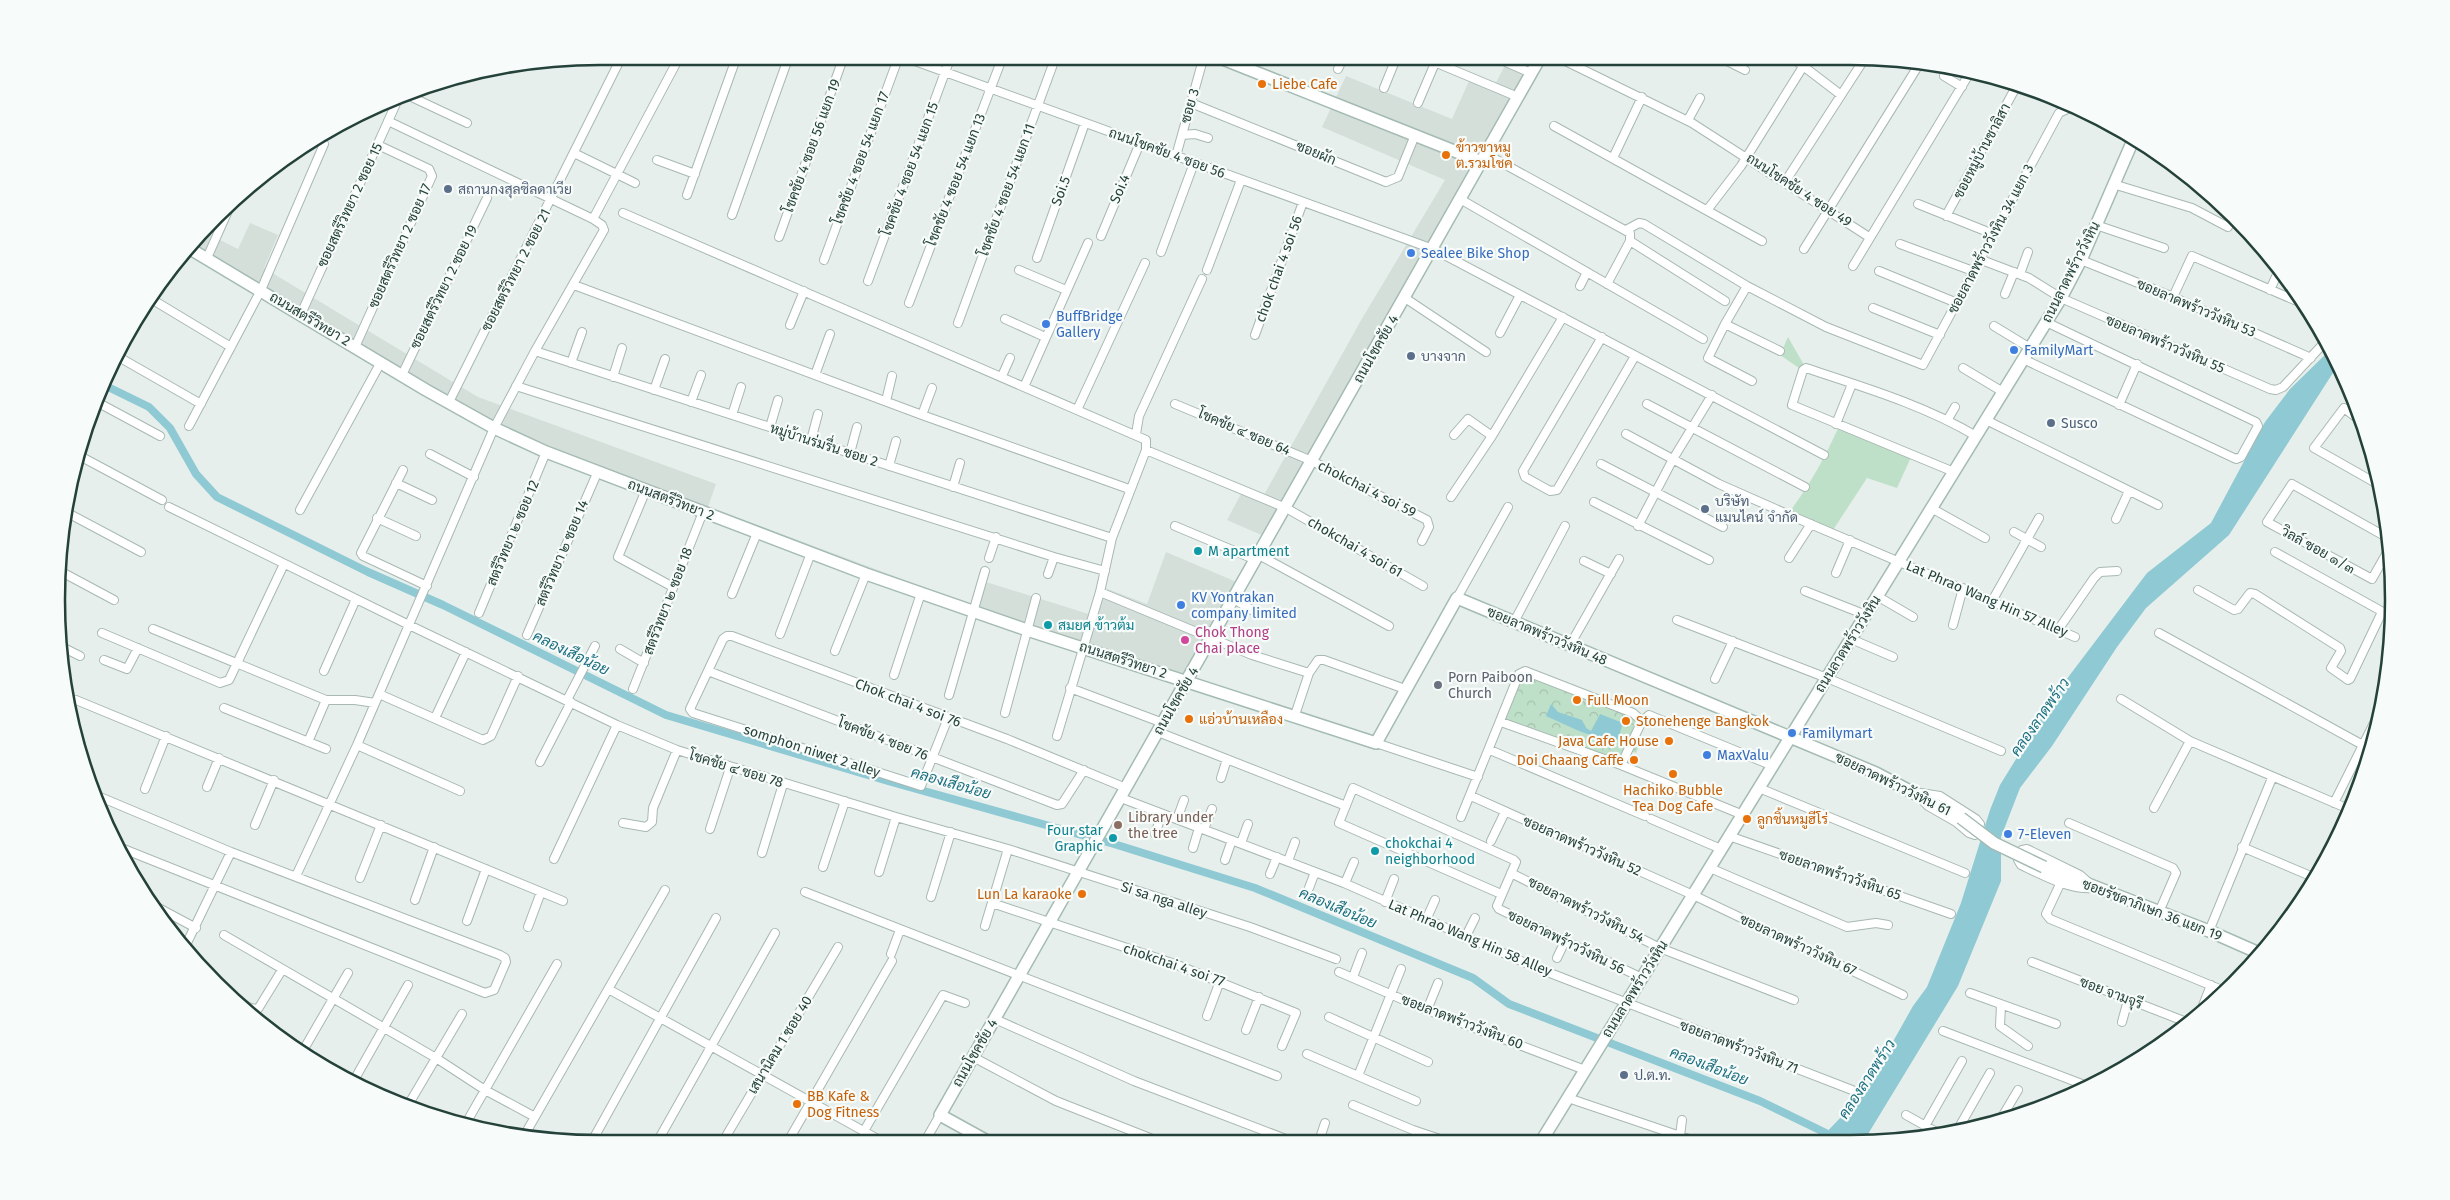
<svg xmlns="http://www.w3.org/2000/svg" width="2450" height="1200" viewBox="0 0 2450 1200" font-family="'Fira Sans',Sarabun,sans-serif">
  <defs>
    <pattern id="forest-crowns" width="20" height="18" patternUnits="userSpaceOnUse" patternTransform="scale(1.25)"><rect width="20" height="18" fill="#bfe0c8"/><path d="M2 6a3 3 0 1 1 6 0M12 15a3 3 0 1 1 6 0" fill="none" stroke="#a4c1ad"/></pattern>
  </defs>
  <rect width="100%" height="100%" fill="#e6efeb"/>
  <path fill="#d4dfda" d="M1510,56h26l-270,481 -39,-17 14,-26 19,8 100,-180 85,-142 -123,-53 24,-51 106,43 17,-38 23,9z
    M250,223l28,12 -14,33 214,129 238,87 -8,23 270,100 8,-25 109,34 10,-28 42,16 19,-52 73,31 -54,93 -204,-66 -266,-96 -210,-85 -50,-27 -265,-159 12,-12 36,18z"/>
  <path fill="#bfe0c8" d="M1788,337l16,28 -2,5 -22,-15z
    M1839,426l73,29 -15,33 -30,-10 -34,52 -45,-16c21,-28 37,-56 51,-88z"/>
  <path fill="url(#forest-crowns)" d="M1525,670l122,48 -11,26 3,2 -3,7 -5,-2 -6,14 -118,-44 -1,-5 15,-40z"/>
  <path fill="#8ec9d4" d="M2330,350l8,15 -109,170 -83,73 -29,39 -65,99 -32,42 -19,49v44l-43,105 -93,153h-45l44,-46 49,-87 14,-19 34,-84 29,-93 10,-25 60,-97 87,-115 64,-50 54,-101 25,-33z
    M1551,704l7,8 24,8 4,8 5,3 9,-17 23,9 -5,16 -5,4 -34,-12 -33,-15z"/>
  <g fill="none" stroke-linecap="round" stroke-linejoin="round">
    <path stroke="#8ec9d4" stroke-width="8" d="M102,384l47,23 21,21 26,46 21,23 151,75 75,33 223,110 222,66 226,63 141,44 218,90 36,26 251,97 72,35"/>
    <g stroke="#a8b8b2" stroke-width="10">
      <path id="street" d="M901,56l532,193 391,206
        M1420,56l98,41
        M1492,56l39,17
        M1555,56l137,67 177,114
        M1646,56l12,4 3,-4
        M1717,56l28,14
        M1790,56l51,39
        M487,69l3,1
        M1338,69l6,-13
        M1944,76l18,11
        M1384,88l13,-32
        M405,94l62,29
        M2047,96l22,12
        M1191,103l195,79 12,-5 17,-42
        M1418,103l17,-40
        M1688,120l12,-22
        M1554,126l208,115
        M1182,135l13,-1 13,4
        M574,153l61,30
        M1486,154l144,79v8l-23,43
        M1176,156l28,-100
        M1613,158l29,-61
        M657,160l38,14
        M1785,182l80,-124
        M2113,184l79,24 36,19
        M687,195l50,-139
        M1460,199l243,140
        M1918,204l75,30
        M1708,209l33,-43 63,-101
        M623,213l523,227v10l-34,88 -12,54 -43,144
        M732,215l57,-159
        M1946,216l71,-131
        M593,219l87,-163
        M2096,225l68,23
        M1626,230l13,-7 5,1 103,62 79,41 97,38 136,-252 15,-7
        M1101,236l39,-93
        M779,237l65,-181
        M1630,241l95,60
        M1900,244l73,27
        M1804,249l116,-186
        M1161,252l33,-89
        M207,258l24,-54
        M1037,258l48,-135
        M1979,259l50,19 32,20 209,91 6,1 7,-3 42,-45
        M824,260l75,-204
        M2081,260l92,37 138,61
        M1853,266l118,-195
        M1019,270l47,20
        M1207,270l34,-90
        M1879,271l78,32
        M2020,274l8,-22
        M868,281l83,-225
        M574,285l348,130 207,74
        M1580,286l7,-14
        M1747,286l-22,38 -17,34 44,23
        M2270,290l9,-20
        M2005,294l9,-22
        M148,297l83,50
        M2173,297l19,-41 114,49
        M1405,298l81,54
        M909,303l94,-247
        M1873,308l67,27
        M301,314l98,-217
        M1005,319l40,18
        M958,323l98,-267
        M1725,324l55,27
        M790,325l14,-34
        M1994,326l36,22
        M1500,333l20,-38
        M1255,335l48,-133
        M1602,337l-79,134 2,6 25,14 7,-1 78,-134
        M355,347l77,-171 -3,-7 -51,-24
        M535,351l577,187
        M117,356l84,48
        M2023,359l213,100 5,-2 17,-31 -2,-4 -210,-100
        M571,363l11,-31
        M1963,368l40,24
        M402,375l85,-177
        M815,375l15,-41
        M1002,376l8,-18
        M613,377l9,-29
        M516,386l538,171 51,14
        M1024,387l64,-144
        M654,390l11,-31
        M95,401l65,35
        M886,401l6,-25
        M449,402l173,-346
        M691,402l10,-27
        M1175,404l137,57 115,59 2,7 -7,14
        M1647,404l158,83
        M2119,405l18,-41
        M1077,410l68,-147
        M732,415l9,-28
        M922,415l10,-27
        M1948,419l7,-12
        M1986,420l172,85
        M2361,421l-17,-13 -30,40 67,38
        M1836,424l16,-40
        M189,426l72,-136 63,-146
        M770,427l8,-27
        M1136,434l3,-18 63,-137
        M1626,434l93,50 68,30 288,123
        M1454,435l14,-16 24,17
        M811,440l7,-26
        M1146,450l140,58 137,78
        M850,453l7,-26
        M430,454l44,23
        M78,455l84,45
        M1601,464l122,63
        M889,466l7,-25
        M403,470l-42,83 2,3 64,30
        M1954,472l-162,-67 11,-35 3,-2c57,19 118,37 170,68
        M396,483l36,17
        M953,487l7,-24
        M646,490l-28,67 55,30
        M1451,497l41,-61 71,-119
        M1594,502l115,58
        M169,507l240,118 208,100 60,25 219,67 112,32 242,78 86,32
        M1931,508l54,30
        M300,510l81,-148
        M64,511l77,41
        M377,518l39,18
        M2116,519l13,-28
        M1175,526l81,34
        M1638,526l35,-67 39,-64
        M2014,532l27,15
        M2388,538l-96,-54 -25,38 105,57 17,-30
        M2275,552l117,65
        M1259,555l130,71
        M989,558l7,-21
        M1789,558l22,-34
        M1584,561l27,13
        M58,570l56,30
        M1836,573l14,-33
        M1048,574l6,-17
        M2198,590l36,20 4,-1 12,-16 5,1 85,54 1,3 -10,17 17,12 2,-1 32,-67
        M1805,591l61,24
        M1100,592l152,63 57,18
        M732,594l25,-61
        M1877,596l36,21
        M1457,598l51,-91
        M1234,599l26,16
        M1992,601l47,-83
        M479,613l67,-161
        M1677,620l150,58 174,73
        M1514,622l51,-96
        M1953,625l10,-37
        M153,629l83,34
        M2058,630l36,-52 6,-6 17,-1
        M102,633l118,50 9,-3 55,-116
        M2159,633l211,116
        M780,634l31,-81
        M527,635l71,-164
        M1851,639l42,18
        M1570,645l49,-86
        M60,646l20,10
        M620,649l24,14
        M835,651l31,-77
        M104,660l23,9 11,-21
        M241,665l85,35h29l20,3
        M324,671l32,-72
        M708,671l349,134 5,-1 22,-34
        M894,675l27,-82
        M1715,679l18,-38
        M1070,688l93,35
        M633,689l70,-177
        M379,694l104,46 8,-4 27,-60
        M949,695l36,-124
        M2121,699l69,42 161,69
        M76,700l487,201
        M567,700l28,-54
        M224,708l102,41
        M1005,713l31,-115
        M1295,715l14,-42 9,-13h6l81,29
        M435,718l31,-66
        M948,718l-27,68 -228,-73 -3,-4 33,-70 4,-3h5l275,103 119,49
        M1501,722l120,43 122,50
        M1158,732l188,74
        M308,742l18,-42
        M1376,743l102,34
        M357,745l103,46
        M1490,750l155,66
        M540,762l31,-60
        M1621,765l21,-44 7,-6 124,51
        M1221,778l6,-19
        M207,787l12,-29
        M1759,788l206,85
        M145,789l21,-53
        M1914,792l26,4 36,23 4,5 -5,11 -6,-2 -13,-11 -28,-16z
        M93,794l138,58 269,103 5,3 1,4 -12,28 -9,3 -369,-147
        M1471,796l222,99 210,100
        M1121,798l223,85 193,85 315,122
        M2334,803l49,-98
        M2154,808l36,-67
        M1461,817l58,-143 6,-3 108,42 9,8
        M1177,819l7,-19
        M1651,819l70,30
        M623,823l23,4 6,-5 1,-14 24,-58
        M2069,823l104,45 3,5 -17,39
        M255,825l19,-45
        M710,829l20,-61
        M1204,829l8,-20
        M1155,834l7,-20
        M1729,836l222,78
        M1491,841l14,-29
        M1241,843l7,-19
        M2242,847l71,30
        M1193,848l6,-20
        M2027,849l53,26 15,13c-24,3 -53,-13 -74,-23l-3,-5 4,-10z
        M762,853l21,-69
        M554,859l63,-134
        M1225,860l7,-20
        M1288,861l7,-19
        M823,867l22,-66
        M1710,868l137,59 29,-4 12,2
        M879,872l17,-55
        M1511,873l149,75 134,52
        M1270,874l7,-17
        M296,876l61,-131 137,-317 41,-77 69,-121 -2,-5 -9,-6 -205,-98
        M360,878l21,-53
        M2061,882l-15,32 4,5 172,71
        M1345,883l9,-21
        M1309,888l6,-16
        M805,892l472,184
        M1501,894l-162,-71 14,-35 161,72 2,2 -19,44 2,3 143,69
        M931,897l20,-65
        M415,900l19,-53
        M1385,902l9,-23
        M992,903l183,61 121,49 -14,33
        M153,905l43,23
        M1426,920l9,-20
        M467,921l19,-52
        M985,926l23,-77
        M528,927l13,-35
        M2209,931l63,-153
        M224,935l212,123 49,32 50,27
        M1465,938l10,-20
        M184,949l47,-97
        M891,954l9,-24
        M1557,958l8,-17
        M2032,962l157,61
        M1339,972l88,38 158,60
        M1353,977l9,-24
        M610,990l275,153
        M1970,993l86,31
        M227,994l23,14 8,1 24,-39
        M2001,1005l-1,21 28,20
        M1427,1010l11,-27
        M2200,1013l11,-28
        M1207,1016l13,-35
        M1329,1017l99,45
        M995,1019l139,62 157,60
        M2122,1022l6,-22
        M1246,1030l13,-33
        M1943,1031l144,55
        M301,1054l47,-81
        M1307,1054l109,47
        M973,1057l83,44 104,41
        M1358,1076l43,-107
        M353,1082l55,-97
        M1568,1098l124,42
        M1353,1105l60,25 33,11
        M407,1107l55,-93
        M1906,1115l34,19
        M2002,1117l16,-27
        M465,1125l92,-161
        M1925,1126l37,-65
        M1958,1129l32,-56
        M864,1131l79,-136 22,8
        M524,1136l141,-246
        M1680,1136l2,-16
        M1319,1141l6,-18
        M591,1143l125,-225
        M722,1143l116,-196
        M787,1143l105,-182
        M924,1143l16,-28
        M656,1144l119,-211"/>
    </g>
    <g stroke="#a4bbb3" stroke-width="14">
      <path id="secondary" d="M1215,56l267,106
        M187,247l239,143 68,38 52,24 320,122 161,56 349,113 81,-145 419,175 85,45
        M2044,867l165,64 50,22
        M1542,1140l519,-842 20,-38 53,-122
        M989,1142l-49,-27 601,-1059"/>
    </g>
    <use href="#street" stroke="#fff" stroke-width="8"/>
    <use href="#secondary" stroke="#fff" stroke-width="11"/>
    <g stroke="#a4bbb3" stroke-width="14" stroke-linecap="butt">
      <path id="secondary-bridge" d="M1961,818l33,25 50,24"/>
    </g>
    <use href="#secondary-bridge" stroke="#fff" stroke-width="11"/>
  </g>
  <g fill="#e8710a" stroke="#f7fbf9" stroke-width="2">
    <circle cx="1262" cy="84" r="5"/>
    <circle cx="1446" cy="155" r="5"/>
    <circle cx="1577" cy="700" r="5"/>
    <circle cx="1189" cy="719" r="5"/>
    <circle cx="1626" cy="721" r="5"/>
    <circle cx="1669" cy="741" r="5"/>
    <circle cx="1634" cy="760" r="5"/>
    <circle cx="1673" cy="774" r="5"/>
    <circle cx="1747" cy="819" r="5"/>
    <circle cx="1082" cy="894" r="5"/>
    <circle cx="797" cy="1104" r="5"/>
  </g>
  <g fill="#5c6f8a" stroke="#f7fbf9" stroke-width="2">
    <circle cx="448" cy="189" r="5"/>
    <circle cx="1411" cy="356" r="5"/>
    <circle cx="2051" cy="423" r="5"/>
    <circle cx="1705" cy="509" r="5"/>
    <circle cx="1624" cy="1075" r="5"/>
  </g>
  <g fill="#3f7fe0" stroke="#f7fbf9" stroke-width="2">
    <circle cx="1411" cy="253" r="5"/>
    <circle cx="1046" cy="324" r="5"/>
    <circle cx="2014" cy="350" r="5"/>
    <circle cx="1181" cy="605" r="5"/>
    <circle cx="1792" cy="733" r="5"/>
    <circle cx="1707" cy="755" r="5"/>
    <circle cx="2008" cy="834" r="5"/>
  </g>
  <g fill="#0f9aa8" stroke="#f7fbf9" stroke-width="2">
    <circle cx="1198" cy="551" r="5"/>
    <circle cx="1048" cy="625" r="5"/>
    <circle cx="1113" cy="838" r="5"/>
    <circle cx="1375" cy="851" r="5"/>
  </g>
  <circle fill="#d1479c" stroke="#f7fbf9" stroke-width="2" cx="1185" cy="640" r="5"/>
  <circle fill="#6b7280" stroke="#f7fbf9" stroke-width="2" cx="1438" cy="685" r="5"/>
  <circle fill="#8d6e63" stroke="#f7fbf9" stroke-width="2" cx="1118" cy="825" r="5"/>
  <g text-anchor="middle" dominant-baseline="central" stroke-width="4.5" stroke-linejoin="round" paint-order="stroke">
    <g font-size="14" fill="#c56008" stroke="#f7fbf9" text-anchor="start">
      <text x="1272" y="84">Liebe Cafe</text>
      <text x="1456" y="147">ข้าวขาหมู<tspan x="1456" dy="16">ต.รวมโชค</tspan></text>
      <text x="1587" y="700">Full Moon</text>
      <text x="1199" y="719">แอ่วบ้านเหลือง</text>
      <text x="1636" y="721">Stonehenge Bangkok</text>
      <text x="1659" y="741" text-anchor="end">Java Cafe House</text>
      <text x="1624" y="760" text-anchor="end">Doi Chaang Caffe</text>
      <text x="1673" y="790" text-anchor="middle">Hachiko Bubble<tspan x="1673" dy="16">Tea Dog Cafe</tspan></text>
      <text x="1757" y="819">ลูกชิ้นหมูฮีโร่</text>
      <text x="1072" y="894" text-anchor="end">Lun La karaoke</text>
      <text x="807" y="1096">BB Kafe &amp;<tspan x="807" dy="16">Dog Fitness</tspan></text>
    </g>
    <g font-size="14" fill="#24423a" stroke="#f7fbf9">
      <text transform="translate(1190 106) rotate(-74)">ซอย 3</text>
      <text transform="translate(812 146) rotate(-70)">โชคชัย 4 ซอย 56 แยก 19</text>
      <text transform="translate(1982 151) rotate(-62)">ซอยหมู่บ้านชาลิสา</text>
      <text transform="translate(1167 153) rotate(20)">ถนนโชคชัย 4 ซอย 56</text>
      <text transform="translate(1316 153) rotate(22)">ซอยผัก</text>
      <text transform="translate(861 158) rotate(-70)">โชคชัย 4 ซอย 54 แยก 17</text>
      <text transform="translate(910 169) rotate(-70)">โชคชัย 4 ซอย 54 แยก 15</text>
      <text transform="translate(956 180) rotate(-69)">โชคชัย 4 ซอย 54 แยก 13</text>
      <text transform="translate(1120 189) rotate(-67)">Soi.4</text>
      <text transform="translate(1007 190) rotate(-70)">โชคชัย 4 ซอย 54 แยก 11</text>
      <text transform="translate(1799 190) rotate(33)">ถนนโชคชัย 4 ซอย 49</text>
      <text transform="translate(1061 191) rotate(-70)">Soi.5</text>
      <text transform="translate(350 205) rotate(-65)">ซอยสตรีวิทยา 2 ซอย 15</text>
      <text transform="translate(1991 239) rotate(-62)">ซอยลาดพร้าววังหิน 34 แยก 3</text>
      <text transform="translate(400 246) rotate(-66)">ซอยสตรีวิทยา 2 ซอย 17</text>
      <text transform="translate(1279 269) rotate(-70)">chok chai 4 soi 56</text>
      <text transform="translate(516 270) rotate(-63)">ซอยสตรีวิทยา 2 ซอย 21</text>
      <text transform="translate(2071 272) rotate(-63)">ถนนลาดพร้าววังหิน</text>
      <text transform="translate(444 287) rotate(-64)">ซอยสตรีวิทยา 2 ซอย 19</text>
      <text transform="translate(2196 308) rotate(23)">ซอยลาดพร้าววังหิน 53</text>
      <text transform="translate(310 319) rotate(31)">ถนนสตรีวิทยา 2</text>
      <text transform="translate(2165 344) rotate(23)">ซอยลาดพร้าววังหิน 55</text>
      <text transform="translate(1376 349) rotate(-60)">ถนนโชคชัย 4</text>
      <text transform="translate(1244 432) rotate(23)">โชคชัย ๔ ซอย 64</text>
      <text transform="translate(824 445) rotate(18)">หมู่บ้านร่มรื่น ซอย 2</text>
      <text transform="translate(1367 489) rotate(27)">chokchai 4 soi 59</text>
      <text transform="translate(671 500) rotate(21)">ถนนสตรีวิทยา 2</text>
      <text transform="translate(513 533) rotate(-67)">สตรีวิทยา ๒ ซอย 12</text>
      <text transform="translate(1355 547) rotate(30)">chokchai 4 soi 61</text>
      <text transform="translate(2318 550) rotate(29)">วิลล์ ซอย ๑/๓</text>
      <text transform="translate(562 553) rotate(-67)">สตรีวิทยา ๒ ซอย 14</text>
      <text transform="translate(1987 599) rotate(23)">Lat Phrao Wang Hin 57 Alley</text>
      <text transform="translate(668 601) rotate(-69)">สตรีวิทยา ๒ ซอย 18</text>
      <text transform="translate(1547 636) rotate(23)">ซอยลาดพร้าววังหิน 48</text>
      <text transform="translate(1848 644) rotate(-58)">ถนนลาดพร้าววังหิน</text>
      <text transform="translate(1123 660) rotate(18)">ถนนสตรีวิทยา 2</text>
      <text transform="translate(1176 701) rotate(-60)">ถนนโชคชัย 4</text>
      <text transform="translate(908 703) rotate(21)">Chok chai 4 soi 76</text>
      <text transform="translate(883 739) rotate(21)">โชคชัย 4 ซอย 76</text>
      <text transform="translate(812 751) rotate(18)">somphon niwet 2 alley</text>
      <text transform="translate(736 769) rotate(17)">โชคชัย ๔ ซอย 78</text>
      <text transform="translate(1893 784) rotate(26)">ซอยลาดพร้าววังหิน 61</text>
      <text transform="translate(1582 846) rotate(24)">ซอยลาดพร้าววังหิน 52</text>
      <text transform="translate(1840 875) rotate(19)">ซอยลาดพร้าววังหิน 65</text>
      <text transform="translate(1164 900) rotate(18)">Si sa nga alley</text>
      <text transform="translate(1586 910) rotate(27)">ซอยลาดพร้าววังหิน 54</text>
      <text transform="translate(2152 910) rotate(21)">ซอยรัชดาภิเษก 36 แยก 19</text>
      <text transform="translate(1470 938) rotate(23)">Lat Phrao Wang Hin 58 Alley</text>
      <text transform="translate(1566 942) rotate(26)">ซอยลาดพร้าววังหิน 56</text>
      <text transform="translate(1798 945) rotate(25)">ซอยลาดพร้าววังหิน 67</text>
      <text transform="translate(1174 965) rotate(19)">chokchai 4 soi 77</text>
      <text transform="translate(1635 989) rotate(-58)">ถนนลาดพร้าววังหิน</text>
      <text transform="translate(2111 993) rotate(21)">ซอย จามจุรี</text>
      <text transform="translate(1462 1022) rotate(21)">ซอยลาดพร้าววังหิน 60</text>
      <text transform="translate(780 1045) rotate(-59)">เสนานิคม 1 ซอย 40</text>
      <text transform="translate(1739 1047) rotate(21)">ซอยลาดพร้าววังหิน 71</text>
      <text transform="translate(975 1053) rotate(-60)">ถนนโชคชัย 4</text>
    </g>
    <g font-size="14" fill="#4e5e75" stroke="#f7fbf9" text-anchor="start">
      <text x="458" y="189">สถานกงสุลซิลดาเวีย</text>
      <text x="1421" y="356">บางจาก</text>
      <text x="2061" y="423">Susco</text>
      <text x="1715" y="501">บริษัท<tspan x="1715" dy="16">แมนไคน์ จำกัด</tspan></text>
      <text x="1634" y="1075">ป.ต.ท.</text>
    </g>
    <g font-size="14" fill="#366cbe" stroke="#f7fbf9" text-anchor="start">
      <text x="1421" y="253">Sealee Bike Shop</text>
      <text x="1056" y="316">BuffBridge<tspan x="1056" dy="16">Gallery</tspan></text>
      <text x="2024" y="350">FamilyMart</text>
      <text x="1191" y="597">KV Yontrakan<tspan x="1191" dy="16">company limited</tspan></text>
      <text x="1802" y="733">Familymart</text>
      <text x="1717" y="755">MaxValu</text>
      <text x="2018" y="834">7-Eleven</text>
    </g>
    <g font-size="14" fill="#0d838f" stroke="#f7fbf9" text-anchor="start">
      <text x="1208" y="551">M apartment</text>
      <text x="1058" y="625">สมยศ ข้าวต้ม</text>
      <text x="1103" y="830" text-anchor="end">Four star<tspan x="1103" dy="16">Graphic</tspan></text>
      <text x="1385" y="843">chokchai 4<tspan x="1385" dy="16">neighborhood</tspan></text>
    </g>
    <g font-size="14" fill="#b23c85" stroke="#f7fbf9" text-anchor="start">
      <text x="1195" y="632">Chok Thong<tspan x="1195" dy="16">Chai place</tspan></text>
    </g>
    <g font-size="14" fill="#5b616d" stroke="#f7fbf9" text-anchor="start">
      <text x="1448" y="677">Porn Paiboon<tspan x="1448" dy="16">Church</tspan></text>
    </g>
    <g font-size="14" fill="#785e54" stroke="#f7fbf9" text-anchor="start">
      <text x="1128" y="817">Library under<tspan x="1128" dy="16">the tree</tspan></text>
    </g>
    <g font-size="15" font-style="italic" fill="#1c6f80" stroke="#f7fbf9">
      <text transform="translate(571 653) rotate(26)">คลองเสือน้อย</text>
      <text transform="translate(2040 717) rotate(-55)">คลองลาดพร้าว</text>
      <text transform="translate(951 783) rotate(16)">คลองเสือน้อย</text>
      <text transform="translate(1338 908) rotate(23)">คลองเสือน้อย</text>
      <text transform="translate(1709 1066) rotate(21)">คลองเสือน้อย</text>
      <text transform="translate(1867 1079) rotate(-57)">คลองลาดพร้าว</text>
    </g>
  </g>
  <path d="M0 0H2450V1200H0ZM600 65H1850A535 535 0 0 1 2385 600V600A535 535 0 0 1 1850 1135H600A535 535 0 0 1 65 600V600A535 535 0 0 1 600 65Z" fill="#f7fbf9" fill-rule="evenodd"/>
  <path fill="none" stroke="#24423a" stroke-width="2.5" d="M600 65H1850A535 535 0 0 1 2385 600V600A535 535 0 0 1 1850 1135H600A535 535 0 0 1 65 600V600A535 535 0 0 1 600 65Z"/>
</svg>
